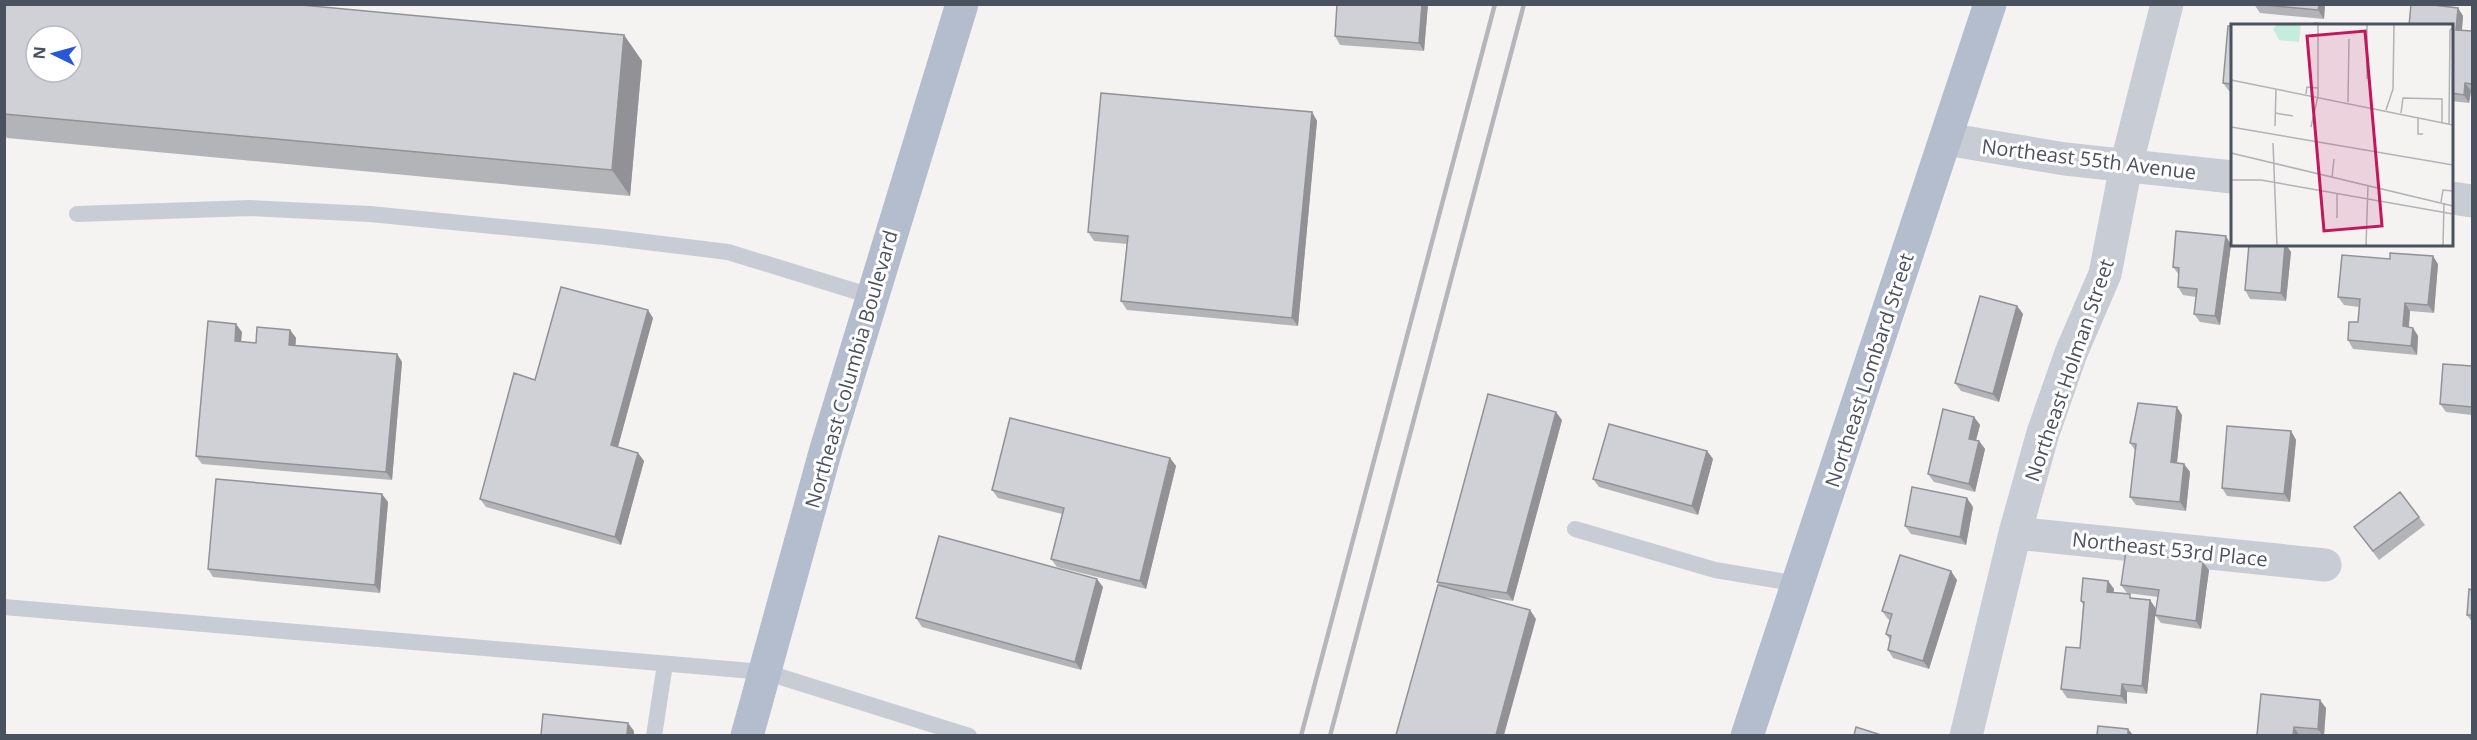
<svg xmlns="http://www.w3.org/2000/svg" width="2477" height="740" viewBox="0 0 2477 740" font-family="'Open Sans',sans-serif">
  <rect width="100%" height="100%" fill="#f4f3f2"/>
  <g fill="none" stroke-linecap="round" stroke-linejoin="round">
    <path stroke="#c7ccd5" stroke-width="16" d="M77,214l173,-6 120,6 235,23 123,15 143,44
      M1575,529l140,41 83,14
      M4,607l761,65 204,64
      M654,736l11,-72"/>
    <path stroke="#c7ccd5" stroke-width="33" d="M1946,139l119,20 167,18
      M2452,198l20,3
      M2015,533l310,32
      M1966,736l49,-203 28,-100 28,-80 34,-79 21,-108 41,-162"/>
    <path stroke="#b4bdce" stroke-width="33" d="M747,736l79,-287 136,-445
      M1747,736l243,-732"/>
    <path stroke="#b5b6bc" stroke-width="4.5" d="M1301,736l194,-732
      M1330,736l194,-732"/>
  </g>
  <path fill="#b3b4b8" d="M4,4l620,31 18,26 -12,135 -623,-58 -3,-3z
    M1428,4l-4,47 -84,-6 -5,-9z
    M2254,4h71l-1,15 -64,-6z
    M2458,8l5,8 -1,15h10v61l-1,-1 -2,12 -18,-2v-75z
    M2232,26v74v-8l-3,-1 -6,-8z
    M1312,112l5,9 -19,205 -171,-16 -6,-9 6,-57 -33,-3 -6,-9z
    M2249,244h37l5,8 -5,49 -36,-2 -5,-9z
    M2231,245l-11,80 -20,-3 -6,-8 2,-17 -13,-2 -5,-8 1,-12 -6,-8z
    M2438,264l-4,49 -24,-2 -1,16 4,1 5,8 -1,19 -64,-6 -5,-9 10,-18 1,-15 -15,-2 -6,-8z
    M2017,306l6,8 -24,88 -38,-11 -6,-8z
    M653,318l-35,129 20,6 6,8 -23,84 -135,-38 -6,-8 55,-119z
    M290,330l6,8 -1,7 102,9 5,8 -10,118 -190,-16 -6,-8 46,-124 -1,10 15,1z
    M2472,366v49l-26,-3 -6,-8z
    M2182,415l-5,48 7,1 6,8 -4,39 -50,-6 -6,-8 5,-47 -5,-7z
    M1974,417l6,8 -4,16h3l6,8 -10,43 -41,-10 -6,-8z
    M1562,420l-49,181 -36,-5 59,23 -97,-34 -2,-3z
    M2291,431l5,9 -6,62 -63,-6 -5,-8z
    M1707,451l6,8 -15,56 -99,-28 -6,-8z
    M1170,458l6,8 -30,123 -89,-22 -6,-8 11,-45 -64,-16 -6,-8z
    M388,502l-8,91 -167,-16 -5,-8z
    M1973,507l-7,38 -55,-11 -6,-8z
    M2419,517l6,8 -46,35 -25,-33z
    M2209,570l-8,59 -40,-6 -6,-8 -8,79 -20,-2v12l-60,-6 -6,-9 19,-41 3,-43 -2,-4 27,-20 6,8 -1,4 19,5 18,2 6,9 2,-12 -31,-4 -6,-8z
    M1957,580l-28,89 -36,-11 -5,-8 2,-10 -4,-6 4,-14 -2,-1 -6,-8z
    M1103,587l-22,83 -159,-43 -6,-9z
    M2472,590v32l-5,-7z
    M2326,708l-2,27h-67z"/>
  <path fill="#929296" d="M1422,4h6l-4,47 -5,-8z
    M2319,4h6l-1,15 -6,-9z
    M2458,8l5,8 -2,22 -5,-8z
    M624,35l18,26 -12,135 -18,-26z
    M2465,83l6,8 -2,12 -5,-8z
    M1312,112l5,9 -19,205 -6,-8z
    M2226,236l5,9 -11,80 -5,-9z
    M2285,244l6,8 -5,49 -5,-8z
    M2433,256l5,8 -4,49 -6,-8z
    M2405,303l5,8 -2,23 -5,-8z
    M2017,306l6,8 -24,88 -6,-8z
    M648,310l5,8 -37,136 -5,-9z
    M236,324l6,8 -2,18 -5,-9z
    M2413,328l5,8 -1,19 -6,-9z
    M290,330l6,8 -1,15 -6,-8z
    M397,354l5,8 -10,118 -6,-8z
    M2177,407l5,8 -6,56 -5,-9z
    M1556,412l6,8 -49,181 -6,-8z
    M1974,417l6,8 -6,22 -5,-8z
    M2291,431l5,9 -6,62 -6,-8z
    M1979,441l6,8 -10,43 -6,-8z
    M1707,451l6,8 -15,56 -6,-9z
    M638,453l6,8 -23,84 -6,-8z
    M1170,458l6,8 -30,123 -6,-8z
    M2184,464l6,8 -4,39 -6,-9z
    M382,494l6,8 -8,91 -5,-8z
    M1967,498l6,9 -7,38 -6,-8z
    M2203,562l6,8 -8,59 -5,-8z
    M1951,571l6,9 -28,89 -6,-8z
    M1097,579l6,8 -22,83 -6,-8z
    M2108,581l6,8 -2,11 -5,-8z
    M2150,600l6,9 -9,85 -5,-8z
    M1530,610l6,9 -32,116h-8z
    M2122,684l5,8v12l-6,-8z
    M2320,700l6,8 -2,27h-2l-4,-6z
    M628,723l6,8v4l-7,-1z
    M2294,727l5,8h-6z
    M2128,729l5,6h-5z"/>
  <path fill="#d0d1d6" stroke="#929296" stroke-width="1.5" fill-rule="evenodd" d="M4,4h287l333,31 -12,135 -608,-56zM36,36h36v36h-36z
    M1337,4h85l-3,39 -84,-7z
    M2255,4h64l-1,6z
    M2411,4h14l33,4 -2,22 16,1v53l-7,-1 -1,12 -13,-2v-67h-42z
    M2315,23l22,3h-22z
    M2228,26h4v58l-9,-1z
    M1101,93l211,19 -20,206 -171,-17 7,-65 -40,-4z
    M2176,231l50,5 -11,80 -21,-2 3,-25 -19,-2 1,-19 -6,-1z
    M2249,244h36l-4,49 -36,-3z
    M2390,253l43,3 -5,49 -23,-2 -2,23 10,2 -2,18 -63,-6 1,-18h9l2,-23 -22,-2 4,-42 48,4z
    M561,287l87,23 -37,135 27,8 -23,84 -135,-38 34,-126 21,7z
    M1980,296l37,10 -24,88 -38,-11z
    M208,321l28,3 -1,17 21,2 1,-16 33,3 -1,15 108,9 -11,118 -190,-16z
    M2443,364l29,2v41l-32,-3z
    M1488,394l68,18 -49,181 -70,-11z
    M2138,403l39,4 -6,55 13,2 -4,38 -50,-5 6,-53 -6,-1z
    M1943,409l31,8 -5,22 10,2 -10,43 -41,-10z
    M1010,418l160,40 -30,123 -89,-22 13,-51 -72,-18z
    M1609,424l98,27 -15,55 -99,-27z
    M2227,426l64,5 -7,63 -62,-6z
    M216,479l166,15 -7,91 -167,-16z
    M1912,487l55,11 -7,39 -55,-11z
    M2400,492l19,25 -46,34 -19,-24z
    M939,536l158,43 -22,83 -159,-44z
    M2126,551l77,11 -7,59 -41,-6 4,-25 -38,-5z
    M1900,555l51,16 -28,90 -35,-11 3,-14 -5,-2 6,-20 -10,-3z
    M2083,578l25,3 -1,11 23,2v4l20,2 -8,86 -20,-2 -1,12 -60,-7 5,-42 14,1 4,-46 -3,-1z
    M1438,585l92,25 -34,125h-100z
    M2469,589l3,1v25h-5z
    M2261,694l59,6 -2,29 -24,-2 -1,8h-36z
    M543,714l85,9 -1,11 11,1h-97z
    M2098,726l30,3v6h-31z
    M1856,727l25,8h-27z"/>
  <g text-anchor="middle" dominant-baseline="central" stroke-width="6" stroke-linejoin="round" paint-order="stroke">
    <g font-size="20" fill="#4b525f" stroke="#fff">
      <text transform="translate(2089 159) rotate(7)">Northeast 55th Avenue</text>
      <text transform="translate(851 369) rotate(-74)">Northeast Columbia Boulevard</text>
      <text transform="translate(1869 370) rotate(-72)">Northeast Lombard Street</text>
      <text transform="translate(2069 370) rotate(-71)">Northeast Holman Street</text>
      <text transform="translate(2170 549) rotate(6)">Northeast 53rd Place</text>
    </g>
  </g>
  <g transform="translate(2231 24)">
    <rect width="222" height="222" fill="#f4f3f2"/>
    <path d="M46,0h24l-2,18 -20,-2 -6,-11z" fill="#c5eddb"/>
    <path fill="none" stroke="#b0b3b7" stroke-width="1.5" d="M136,0h27M136,55v-55M0,56l222,45M75,70l1,-7 11,1M117,78l1,-63M155,86l7,-21 1,-65M44,89l18,3M170,89l2,-15 39,1v24M187,93v17h5M218,100l1,-94 3,-3M44,102l1,-37M0,103l222,38M80,103l7,-31v-72M42,119l4,103M0,129l222,53M101,153l2,-18M0,156h30l192,34M210,178l2,-12 10,1M106,194v-25M135,222l2,-61M212,222l1,-43"/>
    <path fill="#c2185b" fill-opacity="0.15" stroke="#c2185b" stroke-width="3" d="M134,7l17,195 -58,5 -17,-195z"/>
    <rect width="222" height="222" fill="none" stroke="#4b525f" stroke-width="3"/>
  </g>
  <rect width="2477" height="740" fill="none" stroke="#4b525f" stroke-width="12"/>
  <g transform="translate(54 54) rotate(275)"><circle r="28" fill="#ffffff" stroke="#b7babf" stroke-width="1.5"/>
  <path d="M0-4.5L10 22L0 15L-10 22Z" fill="#2757d9"/>
  <text y="-9" font-size="16" font-weight="bold" text-anchor="middle" fill="#4b525f">N</text>
  </g>
</svg>
